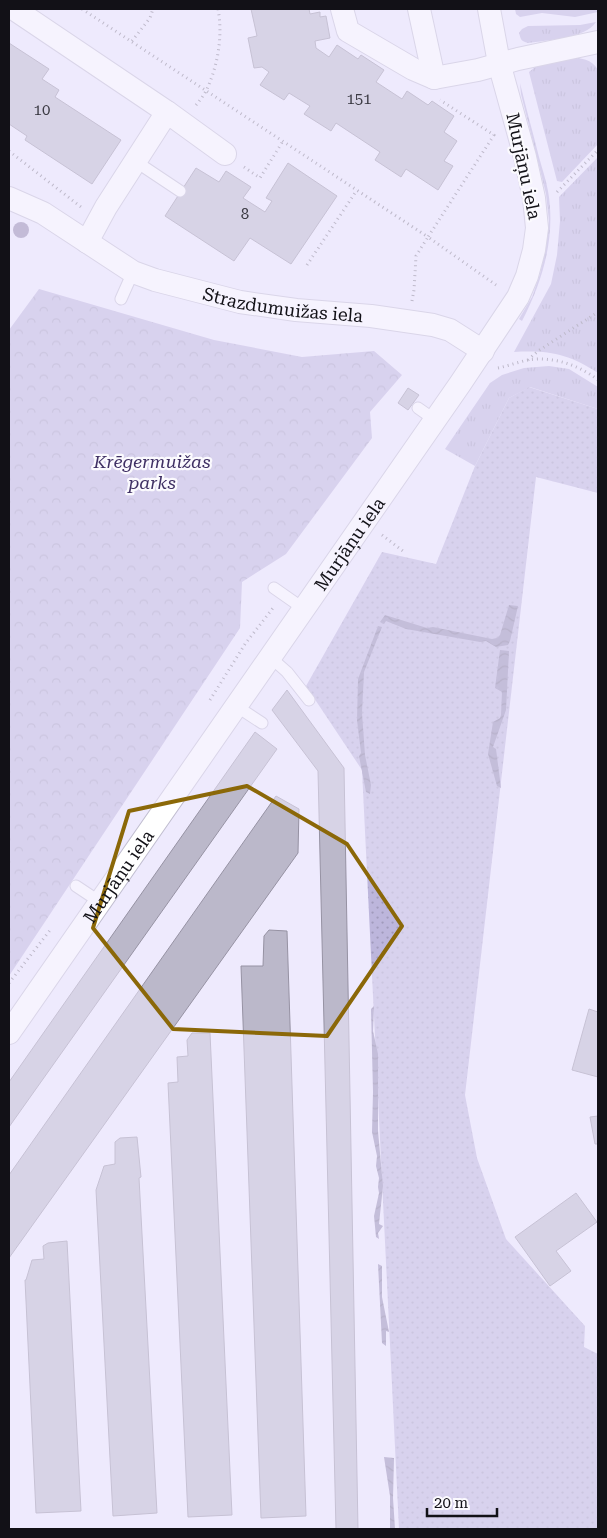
<svg xmlns="http://www.w3.org/2000/svg" width="607" height="1538" viewBox="0 0 607 1538" font-family="'Roboto Serif',serif">
  <defs>
    <pattern id="grass-tufts" width="24" height="20" patternUnits="userSpaceOnUse" patternTransform="scale(1.25)"><rect width="24" height="20" fill="#bdb6dc"/><path d="M3 7l-1-3M5 7V3M7 7l1-3M15 17l-1-3M17 17v-4M19 17l1-3" fill="none" stroke="#a19bbc"/></pattern>
    <pattern id="forest-crowns" width="20" height="18" patternUnits="userSpaceOnUse" patternTransform="scale(1.25)"><rect width="20" height="18" fill="#bdb6dc"/><path d="M2 6a3 3 0 1 1 6 0M12 15a3 3 0 1 1 6 0" fill="none" stroke="#a19bbc"/></pattern>
    <pattern id="garden-dots" width="8" height="8" patternUnits="userSpaceOnUse" patternTransform="scale(1.25)"><rect width="8" height="8" fill="#bdb6dc"/><path d="M2 2h.1M6 6h.1" fill="none" stroke="#a19bbc" stroke-width="1.8" stroke-linecap="round"/></pattern>
    <pattern id="water-waves" width="16" height="10" patternUnits="userSpaceOnUse" patternTransform="scale(1.25)"><rect width="16" height="10" fill="#9189af"/><path d="M0 5q4-4 8 0t8 0" fill="none" stroke="#756f8d"/></pattern>
  </defs>
  <rect width="100%" height="100%" fill="#eeeafd"/>
  <path fill="url(#grass-tufts)" d="M515,9h83v3l-23,5 -33,-4 -22,4 -4,-3z
    M596,22c-11,17 -49,18 -68,21 -7,-2 -7,-3 -9,-10l3,-4 6,-3 52,-1z
    M569,57c12,1 23,2 29,13v74l-36,38 -5,-1 -28,-109 11,-9z
    M520,83c6,25 13,50 19,74 3,11 7,23 9,34 8,45 -5,90 -26,130l-3,-2 13,-22 8,-23 6,-27 3,-26 -3,-27 -25,-100z
    M598,157v216c-29,-19 -49,-23 -84,-21l37,-68 6,-29 3,-34 -1,-24z
    M549,366l20,3 29,18v22l-68,-22 -21,11 -34,68 -30,-17 45,-66 12,-8 22,-7z"/>
  <path fill="url(#forest-crowns)" d="M39,289l175,51 88,17 72,-6 28,24 -32,37 2,26 -86,116 -44,28 -2,46 -231,348v-646z"/>
  <path fill="url(#garden-dots)" d="M529,387l69,22v84l-62,-16 -71,618 12,63 29,81 79,87 -1,21 14,7v175h-199l-37,-759 -56,-84 76,-134 54,12 39,-98 34,-68z"/>
  <path fill="url(#water-waves)" d="M509,605l9,1 -8,35 -2,4 -12,2 -10,-6 -6,1 -74,-13 -20,-8 -2,3 -4,-2 5,-7 42,13 6,-1 59,12 5,-1 3,-3z
    M378,626l4,1 -18,45 -2,41 3,42 6,30 -1,9 -4,-2 -7,-36 2,-3 -4,-33 1,-41z
    M500,650l9,1 -3,59 -13,37 3,2 5,39 -4,-2 -9,-32 5,-32 7,-4 1,-3 1,-23 -7,-4z
    M374,1006l-1,25 5,23v77l5,55 -4,38 4,2 -5,7 1,6 -3,-2 -2,-21 5,-23 -1,-6 1,-9 -3,-12 1,-10 -5,-24 1,-40 -2,-83z
    M378,1264l4,2v31l7,35 -3,-1v15l-4,-3z
    M384,1457l10,1 -1,40 2,31h-5v-33z"/>
  <path fill="#bbb8ca" stroke="#9692a3" d="M251,9h58l1,5 10,-2v5l6,-1 4,22 -15,3 1,7 13,9 8,-12 21,14 3,-4 23,15 -8,12 26,17 5,-8 21,14 4,-4 22,15 -10,16 13,9 -13,20 9,5 -15,24 -32,-21 -5,8 -26,-17 5,-8 -44,-29 -5,8 -27,-17 6,-8 -21,-13 -5,7 -24,-15 9,-13 -7,-5 -8,1 -6,-30 9,-2z
    M9,43l40,26 -7,10 17,11 -4,7 66,43 -29,44 -67,-44 2,-4 -18,-12z
    M288,163l49,33 -46,68 -41,-26 -16,23 -69,-45 31,-48 23,14 7,-11 25,16 -8,11 22,14 7,-11 -6,-3z
    M408,388l11,7 -11,15 -10,-7z
    M287,690l57,78 14,761h-22l-18,-758 -46,-61z
    M255,732l22,17 -268,378v-45z
    M276,796l23,13 -1,44 -289,405v-83z
    M269,930l18,1 19,585 -45,2 -20,-552h22l1,-30z
    M589,1009l9,3v65l-26,-7z
    M192,1033h18l22,482 -44,2 -20,-434 10,-1 -1,-25 11,-1 -1,-16z
    M598,1116v28h-3l-5,-27z
    M137,1137l4,40 -2,1 18,335 -44,3 -17,-326 8,-24 11,-2v-22l5,-4z
    M576,1193l21,29 -41,29 15,20 -21,15 -35,-49z
    M67,1241l14,270 -45,2 -11,-233h1l6,-20 12,-1 -1,-13 5,-3z"/>
  <g fill="none" stroke-linecap="round" stroke-linejoin="round">
    <g stroke="#c1bed0" stroke-width="13">
      <path id="lane" d="M135,161l45,30
        M121,299l12,-27
        M418,408l17,12
        M274,588l30,21
        M270,657l17,15 22,28
        M236,706l26,17
        M76,886l24,16"/>
    </g>
    <g stroke="#c1bed0" stroke-width="24">
      <g id="street">
        <path d="M14,9l153,103 58,42"/>
        <path d="M342,9l6,22 65,38 21,9 44,-8 40,-11 80,-17"/>
        <path d="M419,9l15,69"/>
        <path id="s1" d="M9,198l34,15 90,59 22,8 85,22 56,8 75,6 62,9 17,5 33,21"/>
        <path d="M87,242l19,-35 61,-95"/>
        <path id="s2" d="M9,1033l451,-649 58,-87 9,-21 7,-26 3,-22 -3,-30 -9,-41 -26,-94 -10,-54"/>
      </g>
    </g>
    <path stroke="#83818d" stroke-width="3" stroke-dasharray="1 4" stroke-linecap="butt" d="M82,9l346,228 66,-102 -54,-35
      M132,41l18,-23 3,-9
      M196,105c4,-5 8,-10 11,-16 11,-24 16,-54 11,-80
      M9,151l72,56
      M244,167l16,11 23,-37
      M557,192l41,-42
      M307,265l50,-75
      M412,301l2,-11 2,-34 12,-19 68,48
      M528,360l10,-9 60,-39
      M498,368c10,-2 20,-6 30,-8 25,-4 51,5 70,20
      M382,535l21,16
      M210,700l35,-56 28,-36
      M9,983l42,-54"/>
    <use href="#lane" stroke="#fff" stroke-width="11"/>
    <use href="#street" stroke="#fff" stroke-width="22"/>
  </g>
  <circle fill="#8e84a9" cx="21" cy="230" r="8"/>
  <path d="M0 0H607V1538H0ZM247,786l100,58 55,82 -75,110 -154,-7 -80,-101 36,-117z" fill="#eeeafd" fill-opacity=".55" fill-rule="evenodd"/>
  <path fill="none" stroke="#8b6808" stroke-width="4" stroke-linejoin="round" d="M247,786l100,58 55,82 -75,110 -154,-7 -80,-101 36,-117z"/>
  <g text-anchor="middle" dominant-baseline="central" stroke-width="4.5" stroke-linejoin="round" paint-order="stroke">
    <g font-size="15" fill="#3c3b44">
      <text x="359" y="99">151</text>
      <text x="42" y="110">10</text>
      <text x="245" y="214">8</text>
    </g>
    <g font-size="18" fill="#121117" stroke="#fbfafe">
      <text transform="translate(524 166) rotate(78)">Murjāņu iela</text>
      <text stroke="none"><textPath href="#s1" startOffset="299">Strazdumuižas iela</textPath></text>
      <text stroke="none"><textPath href="#s2" startOffset="596">Murjāņu iela</textPath></text>
      <text stroke="none"><textPath href="#s2" startOffset="191">Murjāņu iela</textPath></text>
    </g>
    <g font-size="18" font-style="italic" fill="#3f3064" stroke="#fbfafe">
      <text x="152" y="461">Krēgermuižas<tspan x="152" dy="21">parks</tspan></text>
    </g>
  </g>
  <rect width="607" height="1538" fill="none" stroke="#121117" stroke-width="20"/>
  <path d="M427 1508v8h70v-8" fill="none" stroke="#121117" stroke-width="2.5"/>
  <text x="434" y="1508" font-size="15" fill="#121117" stroke="#fbfafe" stroke-width="4" paint-order="stroke">20 m</text>
</svg>
